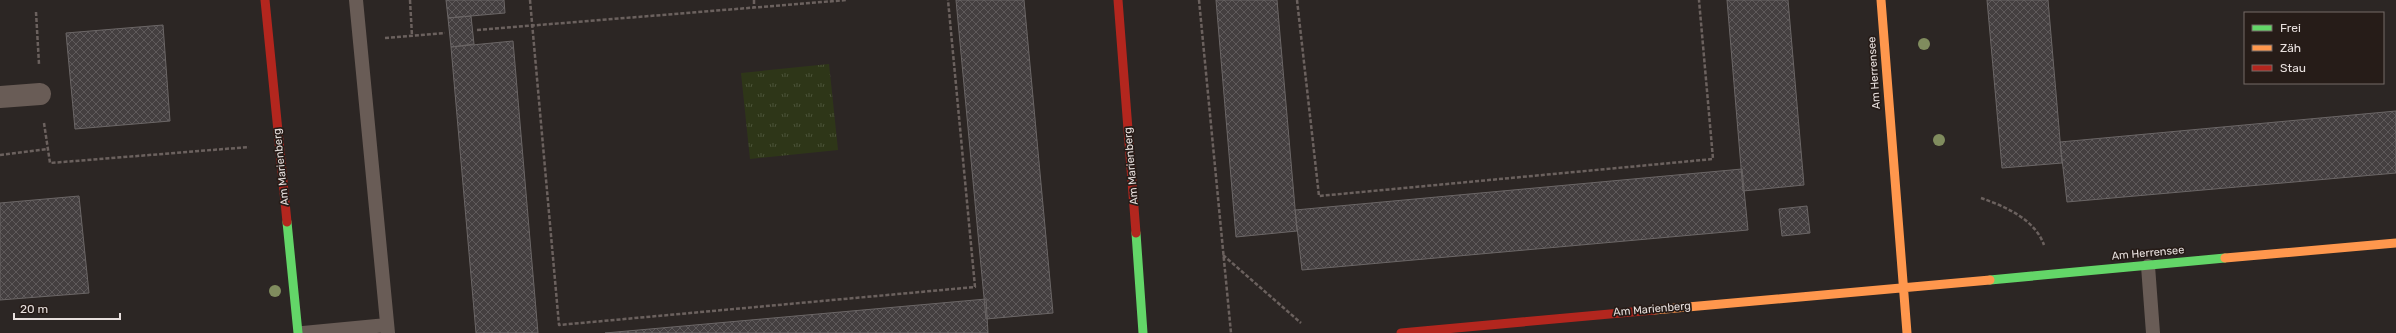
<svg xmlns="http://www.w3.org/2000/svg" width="2396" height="333" viewBox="0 0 2396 333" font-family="Rubik,sans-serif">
  <defs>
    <pattern id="park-tufts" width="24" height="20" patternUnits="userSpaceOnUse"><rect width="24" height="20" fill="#2e3618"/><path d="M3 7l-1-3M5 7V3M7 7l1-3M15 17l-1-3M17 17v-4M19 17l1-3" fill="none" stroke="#4c5339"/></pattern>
    <pattern id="building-cross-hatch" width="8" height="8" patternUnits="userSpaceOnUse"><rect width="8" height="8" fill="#443f40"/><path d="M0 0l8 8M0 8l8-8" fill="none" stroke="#5f5a5b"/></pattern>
  </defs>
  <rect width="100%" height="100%" fill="#2c2624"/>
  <path fill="url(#park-tufts)" d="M829,64l9,86 -88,9 -9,-86z"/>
  <path fill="url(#building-cross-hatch)" stroke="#6b6666" d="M446,0h58l1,13 -57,5z
    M956,0h68l29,313 -67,6z
    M1216,0h61l20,231 -61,6z
    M1727,0h61l16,185 -61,6z
    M1987,0h61l14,163 -60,5z
    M471,16l3,28 -23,3 -3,-29z
    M163,25l7,96 -95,8 -9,-96z
    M513,41l25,292h-62l-25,-286z
    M2396,111v62l-329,29 -7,-60z
    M1742,169l6,61 -446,40 -7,-60z
    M79,196l10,97 -89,7v-97z
    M1807,206l3,27 -28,3 -3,-27z
    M986,299l2,34h-383z"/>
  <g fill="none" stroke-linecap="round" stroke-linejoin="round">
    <path stroke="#6b615e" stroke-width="2.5" stroke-dasharray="4 2" stroke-linecap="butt" d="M410,0l2,36
      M530,0l29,325 416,-38 -27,-287
      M754,0v8
      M1199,0l32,333
      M1297,0l22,196 394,-37 -14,-159
      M36,12l3,52
      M477,30l370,-30
      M385,38l60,-5
      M44,123l6,40 199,-16
      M0,155l48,-6
      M1981,198c23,8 54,21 63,47
      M1223,255l78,68"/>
    <path stroke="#695c56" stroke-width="14" d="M356,0l32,333
      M2148,266l5,67
      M303,333l84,-8"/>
    <path stroke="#695c56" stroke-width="22" d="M0,97l40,-3"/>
    <path stroke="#63d668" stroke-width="9" d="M287,222l11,111
      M1136,233l7,100
      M1990,280l235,-22"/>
    <path stroke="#ff974d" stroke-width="9" d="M1881,0l26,333
      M2225,258l171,-15
      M1654,310l336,-30"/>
    <path stroke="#b3261e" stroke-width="9" d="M265,0l22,222
      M1118,0l18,233
      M1401,333l253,-23"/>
  </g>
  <g fill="#808c5e">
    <circle cx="1924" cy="44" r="6"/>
    <circle cx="1939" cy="140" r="6"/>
    <circle cx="275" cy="291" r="6"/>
  </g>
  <g text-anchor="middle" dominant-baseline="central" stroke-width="3.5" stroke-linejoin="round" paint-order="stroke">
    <g font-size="11" fill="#e8e0de" stroke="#261c18">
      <text transform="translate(1874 73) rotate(-94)">Am Herrensee</text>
      <text transform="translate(1131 166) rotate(-95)">Am Marienberg</text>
      <text transform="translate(281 167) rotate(-96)">Am Marienberg</text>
      <text transform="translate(2148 253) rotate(-5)">Am Herrensee</text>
      <text transform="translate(1652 309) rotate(-5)">Am Marienberg</text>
    </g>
  </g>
  <rect x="2244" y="12" width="140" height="72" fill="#261c18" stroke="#746a67"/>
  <rect x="2252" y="25" width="20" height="6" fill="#63d668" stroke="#746a67"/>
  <text x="2280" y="32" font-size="12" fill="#e8e0de">Frei</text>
  <rect x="2252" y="45" width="20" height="6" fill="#ff974d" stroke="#746a67"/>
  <text x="2280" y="52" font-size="12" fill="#e8e0de">Zäh</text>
  <rect x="2252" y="65" width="20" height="6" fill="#b3261e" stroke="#746a67"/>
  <text x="2280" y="72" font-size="12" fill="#e8e0de">Stau</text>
  <path d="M14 313v6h106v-6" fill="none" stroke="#e8e0de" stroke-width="2"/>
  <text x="20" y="313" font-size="12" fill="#e8e0de" stroke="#261c18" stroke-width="3" paint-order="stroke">20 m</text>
</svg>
